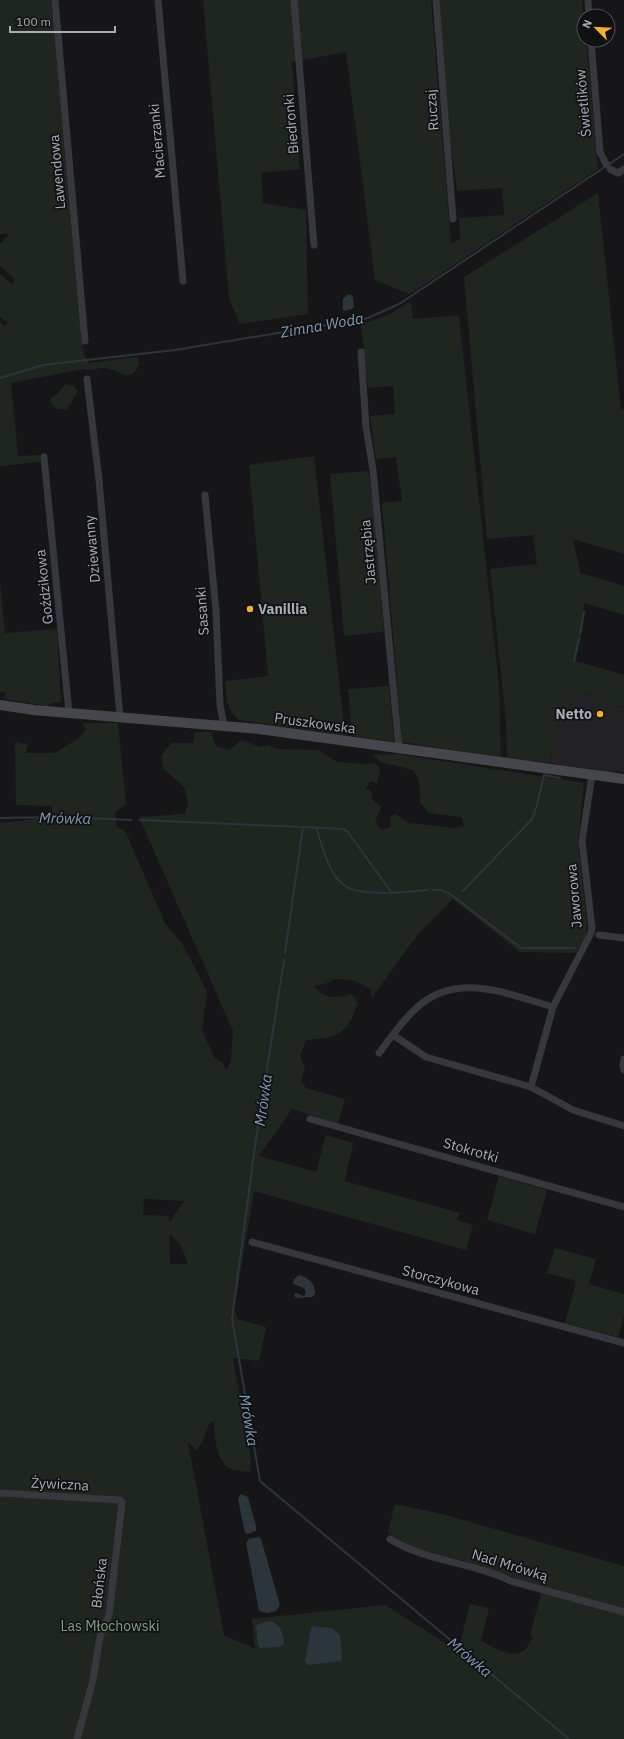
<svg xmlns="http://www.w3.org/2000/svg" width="624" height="1739" viewBox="0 0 624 1739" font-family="'IBM Plex Sans',sans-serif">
  <rect width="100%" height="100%" fill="#161618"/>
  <path fill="#222225" d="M580,691l13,4 -1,5 32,8v64l-9,-1 -1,2 -65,-10 11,-42 5,1 6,-22z"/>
  <path fill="#1e261f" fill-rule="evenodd" d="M0,0h53l31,355 5,8 48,-6 3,6c-12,24 -19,6 -35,5 -8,0 -14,3 -22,1l-72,14 7,73 22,-1 1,7 -41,4v-144l5,4 3,-3 -8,-6v-43l13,11 1,-7 -14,-12v-22l9,-10h-9z
    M203,0h228l20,244 9,-5 -1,-21 45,-3 -2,-27 -45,3 -7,-52 -11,-139h143l2,40h2l12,129 -188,125 -35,-14 -29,-228 -54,10 8,107 -39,4 2,30 43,7 2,104 -68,10 -11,-26z
    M598,193l23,217 3,-2v146l-51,-15 8,36 4,-1 39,12v29l-40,-12 -1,24 -7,34 48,14v33l-32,-8 1,-5 -13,-4 -3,10 -6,-1 -7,23 -4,-1 -11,41 -42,-4 -1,-39 -16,-151 47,-5 -4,-29 -46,4 -23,-262z
    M411,301l2,18 46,-4 40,370 2,73 -99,-16 -20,-239 20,-2 -6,-44 -20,2 -6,-43 25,-2 -2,-28 -25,2 -7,-64 27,-9z
    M65,384l9,2 4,5 -11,19 -10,-1 -6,-6 -1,-4 8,-6z
    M314,456l31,279 -106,-15c-14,-13 -12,-21 -14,-39l43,-5 -19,-211z
    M368,471l5,31 11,130 -40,4 -14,-162z
    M0,581l5,52 52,-4 4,73 -9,1 -5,3 -43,-7 2,-7h-6z
    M389,686l5,56 -42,-6 -4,-47z
    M82,723h36l8,81 -11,8 2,15 8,4 41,94 16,18 25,48 -5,39 12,27 9,6 3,8 5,-10 2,-30 -94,-214 46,-3 3,-11 -4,-16 -20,-18 -3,-13 10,-13h22l2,-11h16l5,14 13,4 13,-10 18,7 7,-2 10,4 42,1 18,12 28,2 9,-1 6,6 -3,14 -7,-2 -4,7 7,5 -2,5 10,9 -6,15 7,8 8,-3 1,-11 4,-2 14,9 45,5 10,-2 -3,-9 -32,-4 -9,-10 -1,-23 -6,-10 -32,-8 -8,-7 24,-1 187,29 -6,60 9,80 -1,12 -10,18 -56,-1 -67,-53 -35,35 -46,64 -1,-9 -19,-9 -17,-1 -7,4 -14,3c11,14 22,12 38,8l6,9c-3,7 -6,17 -11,23 -9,12 -27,13 -41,14l-6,16 5,11 -4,14 5,7 39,11 -7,25 -46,-15 -33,47 57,16 10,-37 27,8 -8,38 115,32 -3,7 16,5 -7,25 -212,-59 -20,118 4,10 28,8 -7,34 -26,-3 18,102 -1,12c-6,-1 -16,-1 -21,-4 -14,-9 -14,-33 -15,-47l-5,3 -6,16 -6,11 -9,-9 36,193 31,14 -3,-30 133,-14 73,46 12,-47 19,4 -8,33c12,6 31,19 44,9 3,-3 6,-10 8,-14l-3,-1 12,-44 82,23v125h-624v-916l52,-6v-11l-36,-1 -1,-63 13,2 -2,9h29l25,-16 6,-8zM144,1199l40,2 -15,22v-7l-26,-1zM169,1234l11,10 8,20h-18z
    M499,1176l48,14 -12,44 -48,-14z
    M555,1248l41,11 -7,25 35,10v21l-6,22 -53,-14 11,-42 -29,-8z
    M395,1504l51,11 178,51v44l-81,-22 -64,-23 -74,-19 -17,-14z"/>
  <path fill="#2c353c" d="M347,295l3,-1 3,3 1,11 -9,3 -2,-1v-11z
    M299,1275c9,2 17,9 16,19l-3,3 -14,1 -3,-1 -1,-3 2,-1 8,3 2,-3 -2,-5 -11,-4 1,-5z
    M241,1494l7,3 8,29v5l-8,3 -3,-1 -7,-34z
    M259,1537l2,2 19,66 -4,6 -9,2 -8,-2 -13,-68 3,-4z
    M269,1621c11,2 15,12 15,23l-5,3 -19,1 -2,-3 -2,-19 3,-2z
    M313,1626l19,2 8,7 2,24 -2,2 -31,4 -4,-3 6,-34z"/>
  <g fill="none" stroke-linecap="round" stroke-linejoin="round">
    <path stroke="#2c353c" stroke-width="2" d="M0,378l43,-13 132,-15 193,-32 31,-14 225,-150
      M580,633l4,-21
      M574,661l5,-23
      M0,818l59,-1 72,3
      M140,820l163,7 -18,126
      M303,827l40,2 4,2 45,62 36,-3
      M316,828c8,21 13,55 38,62 12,3 25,3 38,3
      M433,890h8l9,4 71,54h54
      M463,891l69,-72 5,-14 7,-30 16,3
      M284,960l-29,186 -23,173 28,162 309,258"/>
    <path stroke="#37383d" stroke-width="7" d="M55,0l30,341
      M158,0l25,281
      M294,0l20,245
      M436,0l17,219
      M588,0l1,16
      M591,40l9,112 6,12
      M610,169l8,4 6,-4
      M361,352l5,75 7,43 26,279
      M87,379l12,101 21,237
      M44,457l25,256
      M205,495l11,116 4,94 4,21
      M599,935l25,3
      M393,1035l33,22 105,30 42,23 51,16
      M379,1053c13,-17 26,-36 42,-49 40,-32 90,-9 132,3
      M624,1059l-1,7 1,4
      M531,1087l22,-80 38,-74 1,-5 -10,-87 10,-66
      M310,1119l314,88
      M252,1242l372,101
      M0,1493l120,7 2,3 -13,112 -9,22 -7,43 -16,59
      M390,1539c34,22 83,23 121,42l113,31"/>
    <path stroke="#45474d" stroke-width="10" d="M0,705l34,5 225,19 365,50"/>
  </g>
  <g fill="#f2b134" stroke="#111113" stroke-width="1.5">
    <circle cx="250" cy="609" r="4"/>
    <circle cx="600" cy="714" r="4"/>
  </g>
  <g text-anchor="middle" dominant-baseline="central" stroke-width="3.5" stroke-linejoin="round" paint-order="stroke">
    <g font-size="14" fill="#a8adb8" stroke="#111113">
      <text transform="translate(583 103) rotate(-95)">Świetlików</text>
      <text transform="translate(432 110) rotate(-94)">Ruczaj</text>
      <text transform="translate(291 124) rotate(-95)">Biedronki</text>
      <text transform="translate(157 141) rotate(-95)">Macierzanki</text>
      <text transform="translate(57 172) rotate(-95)">Lawendowa</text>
      <text transform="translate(92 549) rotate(-95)">Dziewanny</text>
      <text transform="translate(368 552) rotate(-95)">Jastrzębia</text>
      <text transform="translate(44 587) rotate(-96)">Goździkowa</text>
      <text transform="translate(202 611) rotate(-94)">Sasanki</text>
      <text transform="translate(315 723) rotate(8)">Pruszkowska</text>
      <text transform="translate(574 896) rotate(-95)">Jaworowa</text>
      <text transform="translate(471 1150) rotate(16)">Stokrotki</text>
      <text transform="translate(441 1280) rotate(15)">Storczykowa</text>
      <text transform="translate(60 1484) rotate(3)">Żywiczna</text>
      <text transform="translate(510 1565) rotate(17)">Nad Mrówką</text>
      <text transform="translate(99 1583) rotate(-83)">Błońska</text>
    </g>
    <g font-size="14" font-weight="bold" fill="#a8adb8" stroke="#111113" text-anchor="start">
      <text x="258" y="609">Vanillia</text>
      <text x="592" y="714" text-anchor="end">Netto</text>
    </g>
    <g font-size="14" fill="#7fa381" stroke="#111113">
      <text x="110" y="1626">Las Młochowski</text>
    </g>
    <g font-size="15" font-style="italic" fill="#7f9bb3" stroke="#111113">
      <text transform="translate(322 325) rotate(-10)">Zimna Woda</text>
      <text transform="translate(65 818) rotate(1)">Mrówka</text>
      <text transform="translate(263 1100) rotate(-82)">Mrówka</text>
      <text transform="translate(249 1420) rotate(80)">Mrówka</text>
      <text transform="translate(470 1657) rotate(40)">Mrówka</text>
    </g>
  </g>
  <g transform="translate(596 28) rotate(294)"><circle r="19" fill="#111113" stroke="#4d4f55"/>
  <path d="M0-3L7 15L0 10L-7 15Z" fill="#f2b134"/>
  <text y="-6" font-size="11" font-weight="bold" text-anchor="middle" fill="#a8adb8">N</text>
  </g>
  <path d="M10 26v6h105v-6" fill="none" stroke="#a8adb8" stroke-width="2"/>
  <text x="16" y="26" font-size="12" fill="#a8adb8" stroke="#111113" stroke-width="3" paint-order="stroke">100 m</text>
</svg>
